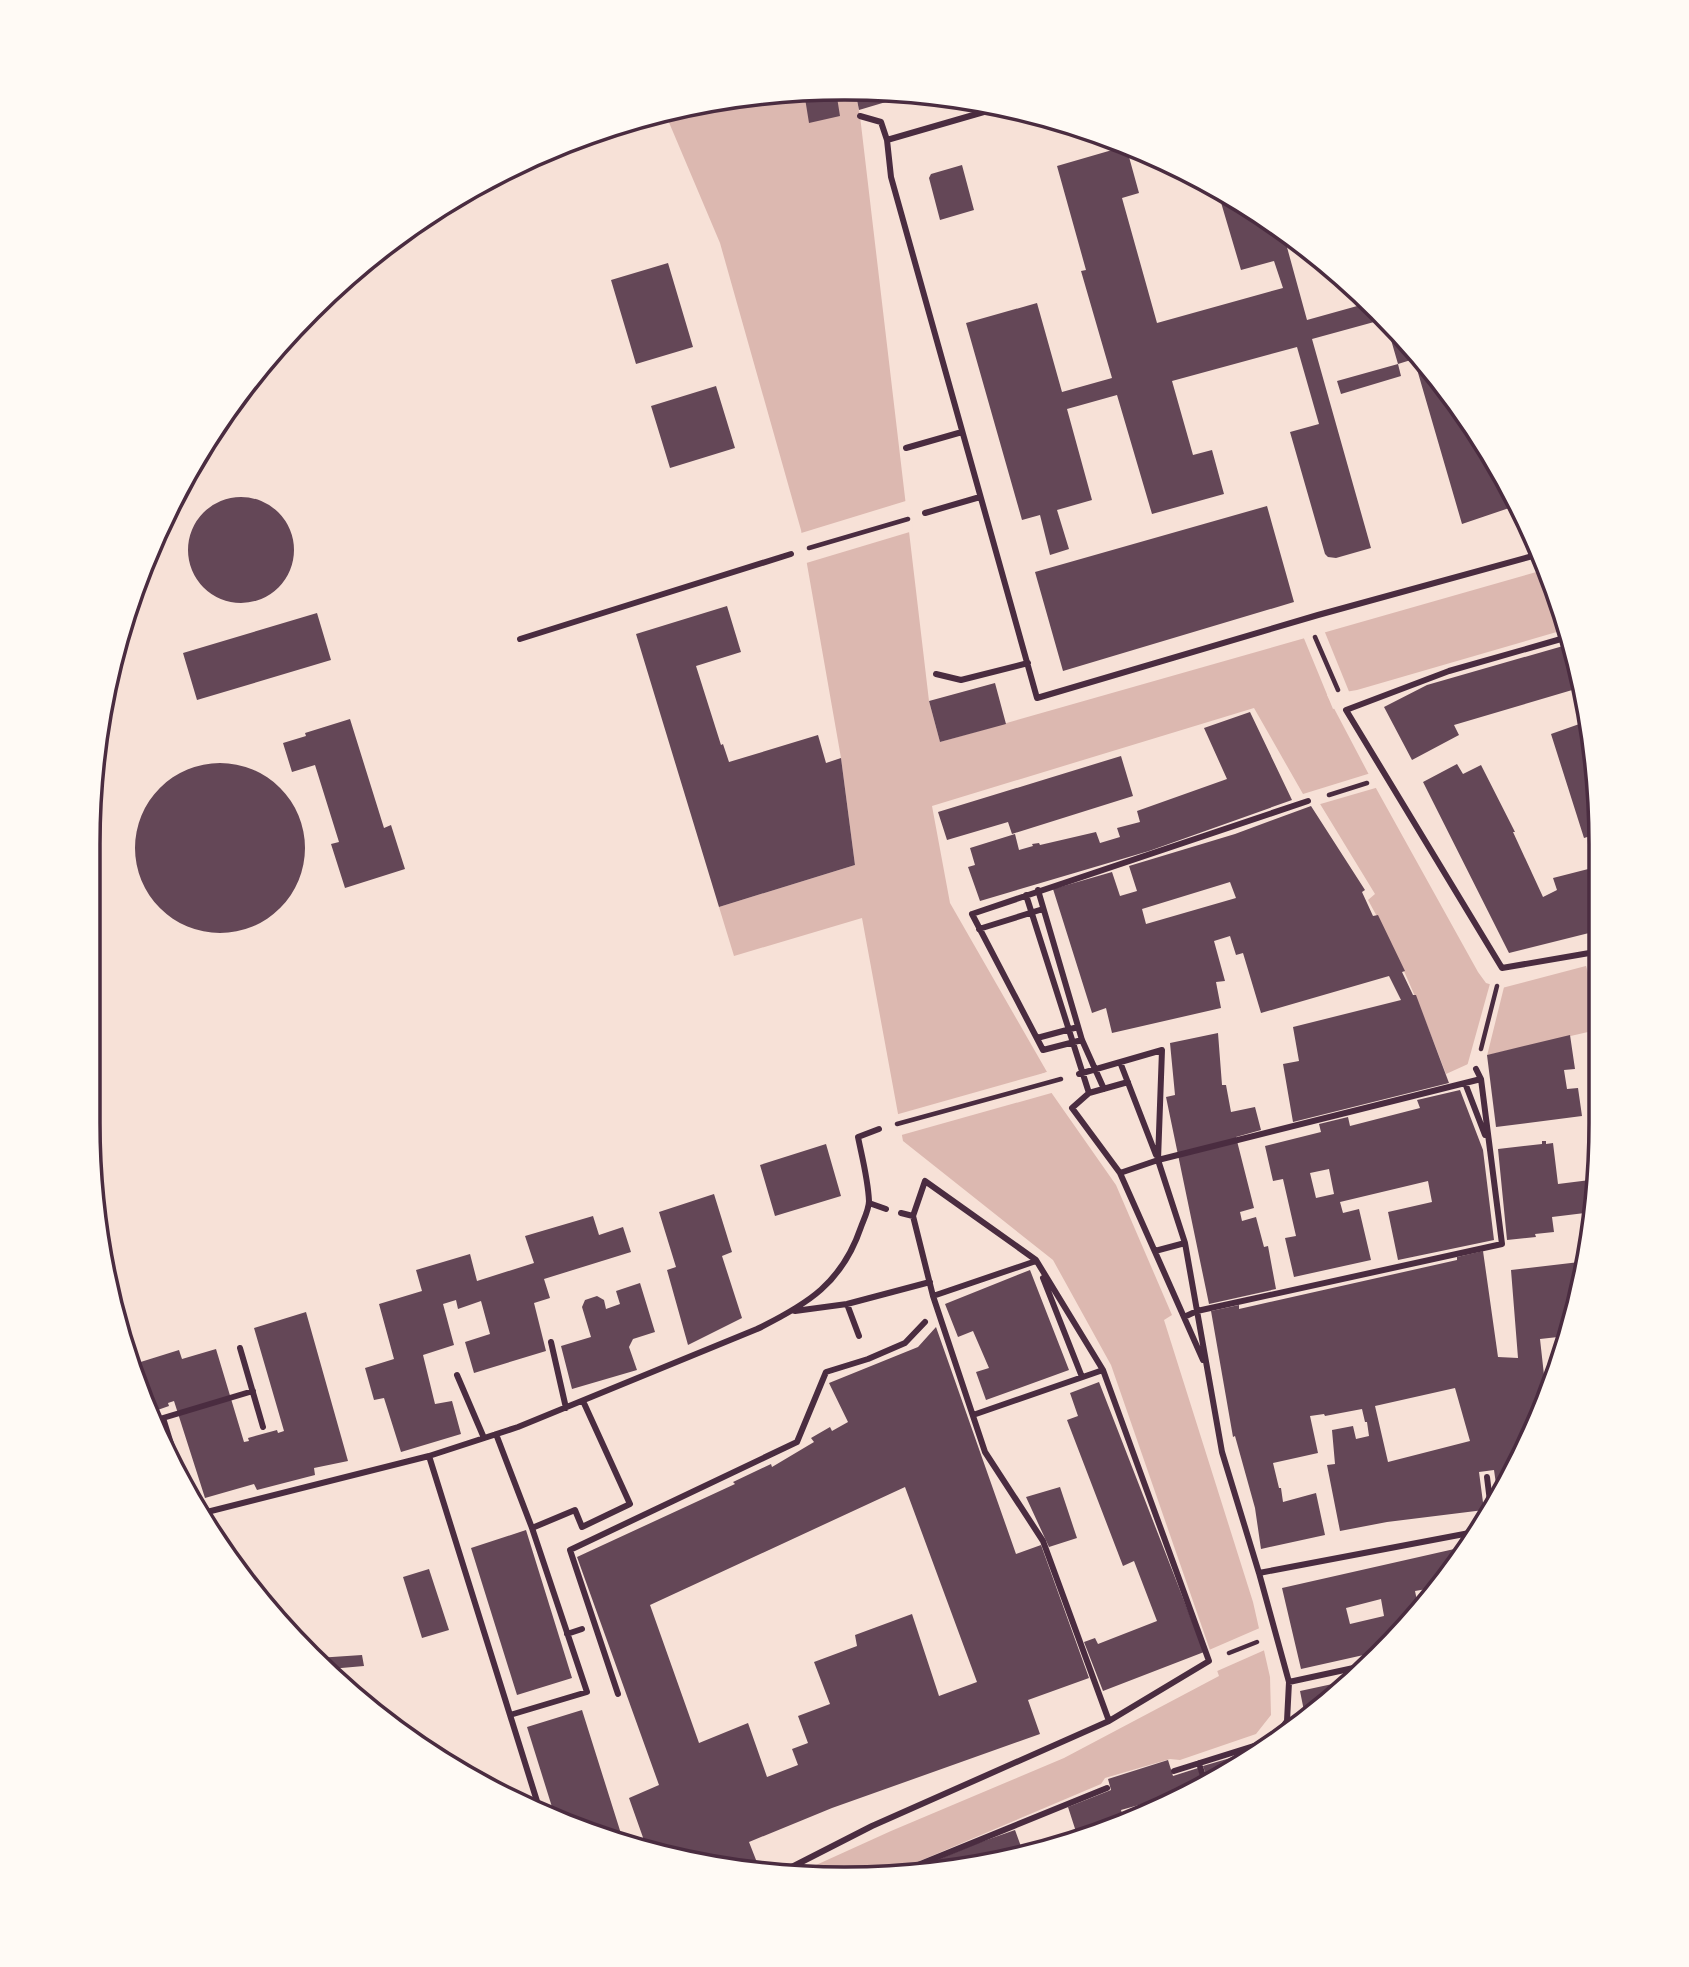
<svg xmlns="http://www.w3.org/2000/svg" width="1689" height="1967" viewBox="0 0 1689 1967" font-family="'Exo 2',sans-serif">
  <rect width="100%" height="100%" fill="#f7e1d7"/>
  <path fill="#dcb8b0" d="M855,90l5,26 69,585 11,41 607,-173 14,32 6,28 -210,61 -30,5 50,95 101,182 8,11 16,5 99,-26v67l-113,26 -42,19c-23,-61 -46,-117 -78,-174l7,-6 -61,-100h-11l-49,-86 -322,98 18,97 97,169 -8,3 77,110 56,130 -8,5 89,282 17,75 1,38 -15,19 -76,26 -10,-1 -65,19 -4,6 -219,93 -88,-2 97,-44 173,-73 155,-82 -108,-311 -58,-105 -150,-119 -41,-223 -128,38 -15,-49 136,-42 -14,-107 -40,-228 -81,-287 -55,-130 80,-19z"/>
  <path fill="#f7e1d7" d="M909,500l4,31 -110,33 -5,-30z
    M1324,630l26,64 -18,4 4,10 -3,1 -30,-73z
    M1371,773l8,14 -62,18 -5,-7h-7l-2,-4z
    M1600,959l1,1v59l-16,-57z
    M1491,980l14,3 -19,77 -20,10z
    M1051,1071l-2,4 -5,1 11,16 -157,44 -3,-21z
    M1262,1627l5,22 -52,23 -6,-22z"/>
  <path fill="#644757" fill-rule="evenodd" d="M894,89l22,4 -57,17 -4,-20z
    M836,91l4,25 -31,7 -5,-31z
    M1126,146l13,47 -17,5 35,125 126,-35 -9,-27 -33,9 -24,-81 65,40 25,91 61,-17 45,42 87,121 18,39 -56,19 -48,-165 -16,5 -13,-45 -73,20 59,209 -35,10 -8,-1 -3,-3 -35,-122 29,-8 -22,-77 -125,34 21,74 19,-5 12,44 -72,20 -35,-119 -50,14 25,91 -35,10 12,39 -19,6 -10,-40 -18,5 -56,-197 71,-20 25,89 50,-14 -31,-107 5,-1 -29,-104z
    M962,165l12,45 -34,10 -11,-42 2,-4z
    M668,263l25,84 -57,17 -25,-84z
    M1398,364l3,12 -60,18 -4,-13z
    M716,386l19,62 -65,20 -19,-62z
    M188 550a53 53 0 1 1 106 0a53 53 0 1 1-106 0Z
    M1267,506l27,96 -231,69 -28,-99z
    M727,606l14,46 -45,14 25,79 2,-1 6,18 89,-27 8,28 15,-5 14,107 -136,42 -83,-273z
    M317,613l14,47 -134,40 -14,-47z
    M1570,644l9,44 -125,37 5,10 -47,25 -28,-53 43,-22z
    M995,683l11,41 -66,18 -11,-41z
    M1250,712l42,88 -143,51 -169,50 -12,-34 7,-2 -5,-17 45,-14 4,16 14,-4 -1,-2 7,-1 1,2 56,-13 4,11 20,-6 -3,-9 23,-6 -3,-11 90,-32 -23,-51z
    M350,719l34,109 7,-3 14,44 -60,19 -14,-44 8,-2 -24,-77 -23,7 -9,-29 23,-7 -1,-3z
    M1585,722l15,73v38l-16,5 -33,-104z
    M1121,756l12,40 -121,38 -4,-12 -61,18 -9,-28z
    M135 848a85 85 0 1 1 170 0a85 85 0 1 1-170 0Z
    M1457,764l6,10 18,-9 34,67h-2l30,65 14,-7 -4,-12 47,-12 1,64 -92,23 -86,-171z
    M1311,806l54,84 -3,2 11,24 5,-1 27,56 -3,1 11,23h3l33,88 -156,39 -10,-58 16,-3 -6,-34 108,-27 -12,-24 -128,37 -18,-60 -7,2 -6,-19 -16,5 11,40 -9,1 5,26 -109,25 -6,-25 -14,5 -39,-124 59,-17 8,24 17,-5 -8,-25 106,-32zM1230,882l6,16 -90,26 -4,-15z
    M1218,1033l4,52h4l5,27 24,-5 6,23 -25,7 18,71 -14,4 2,9 14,-4 8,30 4,-1 8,43 -67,15 -43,-207 9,-2 -5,-52z
    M1570,1035l5,34 -11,1 3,19 11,-1 4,28 -86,11 -9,-72z
    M1460,1090l23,60 11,90 -96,20 -10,-48 44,-10 -4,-21 -88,21 3,11 16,-4 12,51 -77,17 -9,-39 11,-2 -13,-57 -10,2 -8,-35 56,-14 -2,-8 29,-7 2,9 70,-18 -3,-8zM1329,1169l5,25 -18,4 -6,-25z
    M1542,1141h4v3l7,-1 5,41 32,-4 3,32 -41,5 2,15 -19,2 1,3 -29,3 -9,-91 44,-5z
    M826,1144l15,52 -66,20 -15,-51z
    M714,1194l18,58 -10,4 20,62 -54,27 -21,-75 9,-3 -17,-55z
    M593,1216l6,19 24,-8 8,25 -87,27 6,19 -16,5 12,48 -72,22 -9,-31 25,-8 -9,-33 -23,8 -2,-9 -13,4 11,41 -31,10 12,49 17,-3 9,33 -60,18 -17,-54 -10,2 -9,-32 29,-9 -15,-55 43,-13 -6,-21 54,-16 7,27 57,-18 -9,-27z
    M1483,1251l15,106 20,1 -7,-88 77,-9 -21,75 -27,3 7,63 -3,10 -46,86 -4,-28 -15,2 5,38 -97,12 -47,9 -13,-66 8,-1 -3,-34 21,-4 3,13 13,-3 -2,-14h-2l-3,-13 -37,7 -1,-2 -14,2 8,37 -45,10 6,25h2l2,14 33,-9 9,42 -64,14 -6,-41 -20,-72 -2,1 -22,-126 28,-6v4l218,-49v-3zM1455,1388l15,53 -82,21 -13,-56z
    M1030,1270l39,100 -83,30 -10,-28 13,-4 -16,-37 -15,6 -13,-33z
    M640,1283l15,49 -22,7 -4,8 8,23 -65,19 -11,-43 30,-9 -9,-30 3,-7 12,-4 7,4 2,9 14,-5 -4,-13z
    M306,1312l42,149 -34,7 1,7 -58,15 -3,-6 -49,14 -31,-97 -6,2 1,3 -20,7 -18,-48 48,-15 3,9 34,-10 28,93 5,-1 -1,-3 29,-8 1,3 6,-2 -30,-103z
    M936,1327l80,227 25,-9 48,133 -61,22 12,34 -208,74 -83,34 9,23 -18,7 -94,-26 -17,-48 30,-13 -82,-228 158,-73 -2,-2 38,-18 1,3 42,-25 -3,-4 19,-11 2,4 16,-9 -19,-39 89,-36zM905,1487l72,195 -38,14 -27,-82 -57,21 2,11 -43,16 16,42 -32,12 10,27 -16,6 6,16 -31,12 -19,-54 -49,20 -49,-138z
    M1099,1382l105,270 -101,39 -19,-49 11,-4 3,6 59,-23 -23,-60 -11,5 -56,-146 11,-4 -8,-23z
    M1060,1487l17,51 -28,9 -23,-50z
    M526,1530l46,148 -55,17 -46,-147z
    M1472,1545l-34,42 -23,4 4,19 -33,40 -85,19 -19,-81zM1381,1599l3,17 -34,8 -4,-16z
    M429,1569l20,61 -27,8 -19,-61z
    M362,1655l2,11 -34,3 -13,-11z
    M1351,1680l-25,19 -21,17 -5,-25z
    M582,1710l41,130 -66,-17 -30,-96z
    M1261,1749l-38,29 -14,6 -6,-18z
    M1168,1760l5,16 25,-8 6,19 -56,25 -2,-9 -25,7 4,12 -46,19 -11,-34 43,-17 -3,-11z
    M1015,1830l8,22 -127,25 82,-34z"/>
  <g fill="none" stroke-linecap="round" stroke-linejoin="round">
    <path stroke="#4a2c40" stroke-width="4.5" d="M809,548l99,-29
      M1315,637l23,53
      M1329,795l38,-12
      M1596,971l5,18
      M1481,1049l16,-63
      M897,1124l164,-45
      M1229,1653l28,-11"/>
    <path stroke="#4a2c40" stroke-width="6" d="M860,116l21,6 6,18 4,37 146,521 281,-83 222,-61
      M887,140l114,-33
      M906,448l56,-16
      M925,513l55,-16
      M1568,637l-119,34 -103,39 156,258 99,-17
      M520,639l271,-85
      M936,674l25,6 67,-17
      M1038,890l44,150 22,49
      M1026,895l63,198
      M979,929l64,-20
      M1037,1038l41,-11
      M1082,1040l-39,10 -71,-136 336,-113
      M1120,1062l36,93
      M1079,1074l83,-24 -4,110 27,83 37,209 37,121 30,109 -2,39
      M1128,1082l-39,11 -17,15 48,65 83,187
      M1465,1083l20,52
      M1120,1173l38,-13 323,-81
      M869,1203l17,6
      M913,1216l20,80 52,156 58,89 66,180
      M1155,1251l30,-8
      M1043,1278l39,99
      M933,1296l103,-35
      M847,1304l12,32
      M795,1311l52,-7 83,-22
      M1184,1317l13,-6 305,-67 -21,-165 -5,-10
      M551,1342l15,66
      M240,1348l23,79
      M457,1375l27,63
      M973,1415l130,-45
      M496,1434l36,94 55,164 -77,23
      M429,1456l112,358
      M1487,1477l4,33
      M183,1483l-20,-65 90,-27
      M203,1513l226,-57 89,-29 239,-98c51,-25 85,-46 104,-102 3,-8 8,-18 8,-26 -1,-22 -7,-44 -11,-64l21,-8
      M532,1528l43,-18 7,17 48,-23 -47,-103
      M1259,1573l221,-42
      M567,1634l15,-5
      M1289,1682l83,-18
      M618,1694l-48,-144 227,-108 29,-70 42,-13 37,-16 20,-21
      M1199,1763l7,23
      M1174,1771l99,-31 14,-19 1,7
      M778,1874l94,-48 237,-105 100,-60 -106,-291 -67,-110 -111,-79 -12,35 -12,-3
      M886,1878l221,-90"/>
  </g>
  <path d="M0 0H1689V1967H0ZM844 100H845A744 744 0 0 1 1589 844V1123A744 744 0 0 1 845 1867H844A744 744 0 0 1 100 1123V844A744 744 0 0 1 844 100Z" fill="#fffaf5" fill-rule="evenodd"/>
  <path fill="none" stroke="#4a2c40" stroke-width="3.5" d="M844 100H845A744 744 0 0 1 1589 844V1123A744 744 0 0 1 845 1867H844A744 744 0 0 1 100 1123V844A744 744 0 0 1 844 100Z"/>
</svg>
